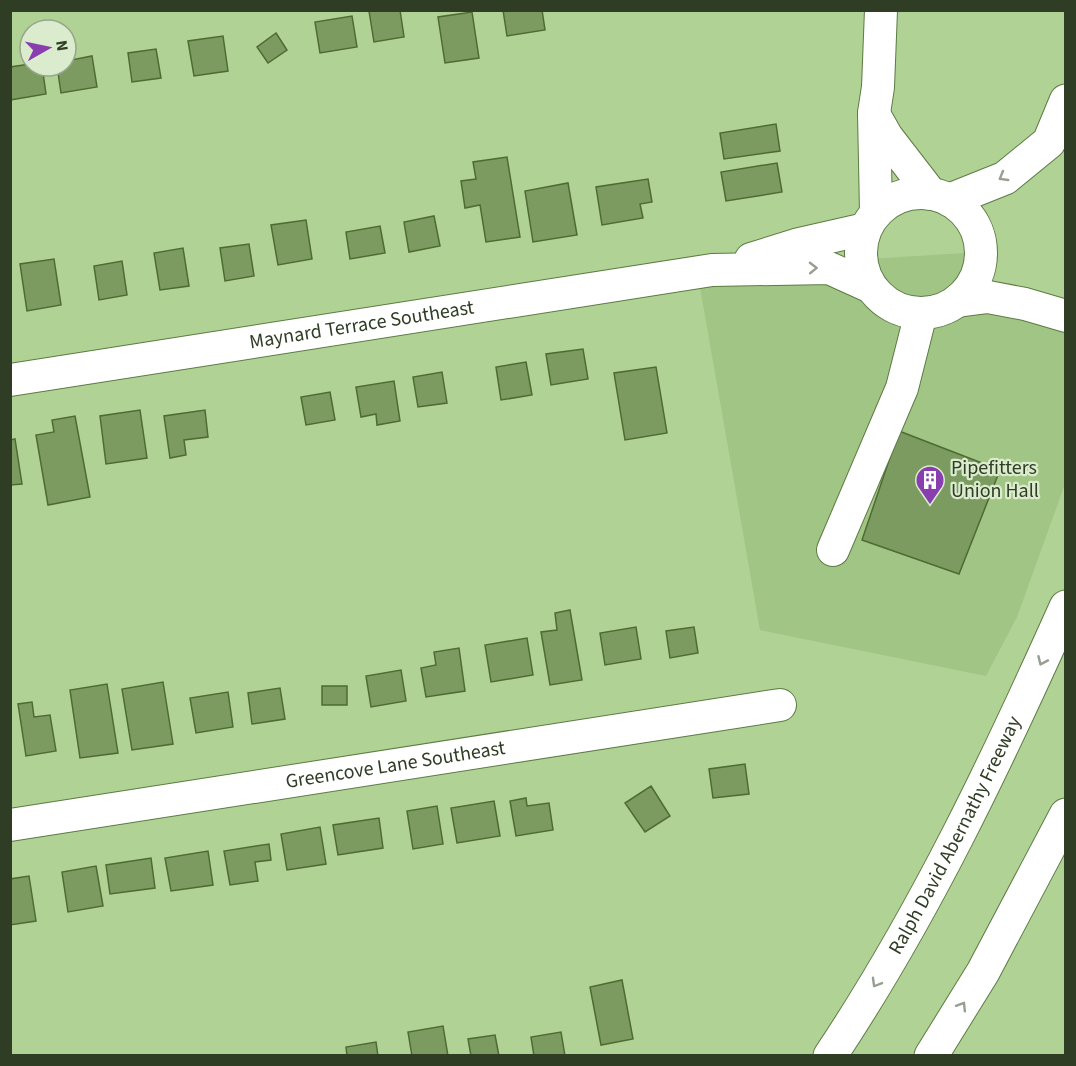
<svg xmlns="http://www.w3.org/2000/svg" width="1076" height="1066" viewBox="0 0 1076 1066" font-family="'Source Sans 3',sans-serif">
  <rect width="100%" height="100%" fill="#b0d295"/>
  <path fill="#a1c584" d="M980,252l-15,34 100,31v167l-48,133 -31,59 -226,-46 -63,-360z"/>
  <path fill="#7b9b61" stroke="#4e6b33" stroke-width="1.5" d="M400,10l4,27 -30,5 -5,-31z
    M503,10h39l3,20 -38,6z
    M472,12l7,46 -34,5 -7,-46z
    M352,16l5,31 -37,6 -5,-31z
    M276,33l11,17 -19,13 -11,-16z
    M223,36l5,35 -34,5 -6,-35z
    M156,49l5,29 -29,4 -4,-29z
    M92,56l5,31 -36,6 -4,-27h9v-5z
    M30,64v2h12l4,28 -36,6v-33z
    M776,124l4,27 -56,8 -4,-26z
    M507,157l13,80 -34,5 -6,-37 -15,3 -4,-27 15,-2 -3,-17z
    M777,163l5,29 -56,9 -5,-29z
    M648,179l4,23 -12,2 3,14 -41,7 -6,-38z
    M568,183l9,52 -44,7 -8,-51z
    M434,216l6,30 -31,6 -5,-30z
    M306,220l6,39 -34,6 -7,-40z
    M380,226l5,27 -35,6 -4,-27z
    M249,244l5,32 -29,5 -5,-33z
    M183,248l6,38 -29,4 -6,-37z
    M54,259l7,46 -34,6 -7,-47z
    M122,261l5,34 -28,5 -5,-34z
    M583,349l5,30 -37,6 -5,-31z
    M526,362l6,33 -31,5 -5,-33z
    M656,367l11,66 -42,7 -11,-67z
    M442,372l5,31 -29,4 -5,-30z
    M394,381l6,40 -23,4 -1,-11 -15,3 -5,-30z
    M330,392l5,28 -29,5 -5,-28z
    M140,410l7,48 -41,6 -6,-48z
    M205,410l3,27 -24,3 2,15 -16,3 -6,-42z
    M75,416l15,81 -42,8 -12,-70 18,-3 -2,-12z
    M899,431l101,39 -41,104 -97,-34z
    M15,439l7,45 -12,1v-45z
    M570,610l12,70 -32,5 -9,-53 16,-2 -2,-17z
    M636,627l5,32 -36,6 -5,-32z
    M694,627l4,26 -28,5 -4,-27z
    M527,638l6,37 -42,7 -6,-37z
    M459,648l6,43 -39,6 -5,-29 15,-3 -2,-13z
    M401,670l5,31 -35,6 -5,-31z
    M163,682l10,62 -41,6 -10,-61z
    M107,684l11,69 -38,5 -10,-68z
    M322,686h25v19h-25z
    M280,688l5,31 -33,5 -4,-31z
    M228,692l5,35 -37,6 -6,-35z
    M32,702l2,15 16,-2 6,36 -30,5 -8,-52z
    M745,764l4,30 -36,4 -4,-29z
    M651,786l19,30 -25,16 -20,-29z
    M526,798l1,8 22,-3 4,27 -37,6 -6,-35z
    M494,801l6,35 -43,7 -6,-35z
    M437,806l6,38 -30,5 -6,-38z
    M379,818l4,30 -45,7 -5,-30z
    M320,827l6,37 -39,6 -6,-36z
    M269,844l2,16 -16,2 3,19 -28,4 -6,-34z
    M208,851l5,34 -42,6 -6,-33z
    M151,858l4,30 -45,6 -4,-29z
    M96,866l7,40 -35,6 -6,-40z
    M29,876l7,45 -26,4v-46z
    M622,980l11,59 -32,6 -11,-58z
    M443,1026l5,30h-36l-4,-24z
    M561,1032l4,24h-31l-3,-19z
    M495,1035l4,21h-28l-3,-17z
    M376,1042l2,14h-31l-1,-9z"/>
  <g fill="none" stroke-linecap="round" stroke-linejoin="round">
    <g stroke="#5d7b43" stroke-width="34">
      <g id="minor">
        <path d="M874,114l13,23 44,57"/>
        <circle cx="921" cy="253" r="60"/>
        <path d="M876,212l-2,-99 4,-26 3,-77"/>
        <path d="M751,259l48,-15 66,-15"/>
        <path d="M957,301l31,-4 37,7 41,12"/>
        <path id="s1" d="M10,380l702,-110 117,-2 42,19"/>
        <path d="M833,550l69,-162 19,-75"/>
        <path id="s2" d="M10,825l770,-120"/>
      </g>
    </g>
    <g stroke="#5d7b43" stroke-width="35">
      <g id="highway">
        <path d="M950,200l55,-22 44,-36 17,-41"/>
        <path id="s3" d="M830,1056c94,-141 167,-295 236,-449"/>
        <path d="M931,1056l52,-84 83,-157"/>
      </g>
    </g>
    <use href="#minor" stroke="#fff" stroke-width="32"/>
    <use href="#highway" stroke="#fff" stroke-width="33"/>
  </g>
  <defs><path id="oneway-chevron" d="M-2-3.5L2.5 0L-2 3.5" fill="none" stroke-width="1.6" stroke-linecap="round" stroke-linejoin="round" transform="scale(1.5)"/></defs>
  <g stroke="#989e92">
    <use href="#oneway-chevron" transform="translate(1003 177) rotate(150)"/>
    <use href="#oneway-chevron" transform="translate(813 268) rotate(-1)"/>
    <use href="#oneway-chevron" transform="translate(1042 661) rotate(114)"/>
    <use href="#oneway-chevron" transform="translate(876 983) rotate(120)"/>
    <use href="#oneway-chevron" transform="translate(962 1006) rotate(-58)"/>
  </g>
  <defs>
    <g id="building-pin" transform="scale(1.5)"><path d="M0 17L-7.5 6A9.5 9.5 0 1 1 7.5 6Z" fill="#883eaf" stroke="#dbecce"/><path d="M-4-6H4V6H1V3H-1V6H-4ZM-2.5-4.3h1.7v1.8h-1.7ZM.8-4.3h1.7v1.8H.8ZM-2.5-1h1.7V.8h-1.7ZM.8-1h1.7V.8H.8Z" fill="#fff"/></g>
  </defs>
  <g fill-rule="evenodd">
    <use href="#building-pin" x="930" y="480"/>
  </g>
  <g text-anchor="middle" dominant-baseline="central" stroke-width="4.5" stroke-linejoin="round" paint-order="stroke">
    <g font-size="20" fill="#303d25" stroke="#dbecce">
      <text stroke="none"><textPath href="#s1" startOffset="356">Maynard Terrace Southeast</textPath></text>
      <text stroke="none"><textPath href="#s2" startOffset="390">Greencove Lane Southeast</textPath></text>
      <text stroke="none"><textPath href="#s3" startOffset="254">Ralph David Abernathy Freeway</textPath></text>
    </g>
    <g font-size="20" fill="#303d25" stroke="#dbecce" text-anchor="start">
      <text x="951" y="468">Pipefitters<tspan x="951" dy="23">Union Hall</tspan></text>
    </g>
  </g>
  <rect width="1076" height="1066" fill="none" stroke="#303d25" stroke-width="24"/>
  <g transform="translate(48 48) rotate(81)"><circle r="28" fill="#dbecce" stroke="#97a68a" stroke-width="1.5"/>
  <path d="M0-4.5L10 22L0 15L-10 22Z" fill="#883eaf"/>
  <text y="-9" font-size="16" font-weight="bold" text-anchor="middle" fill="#303d25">N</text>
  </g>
</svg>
